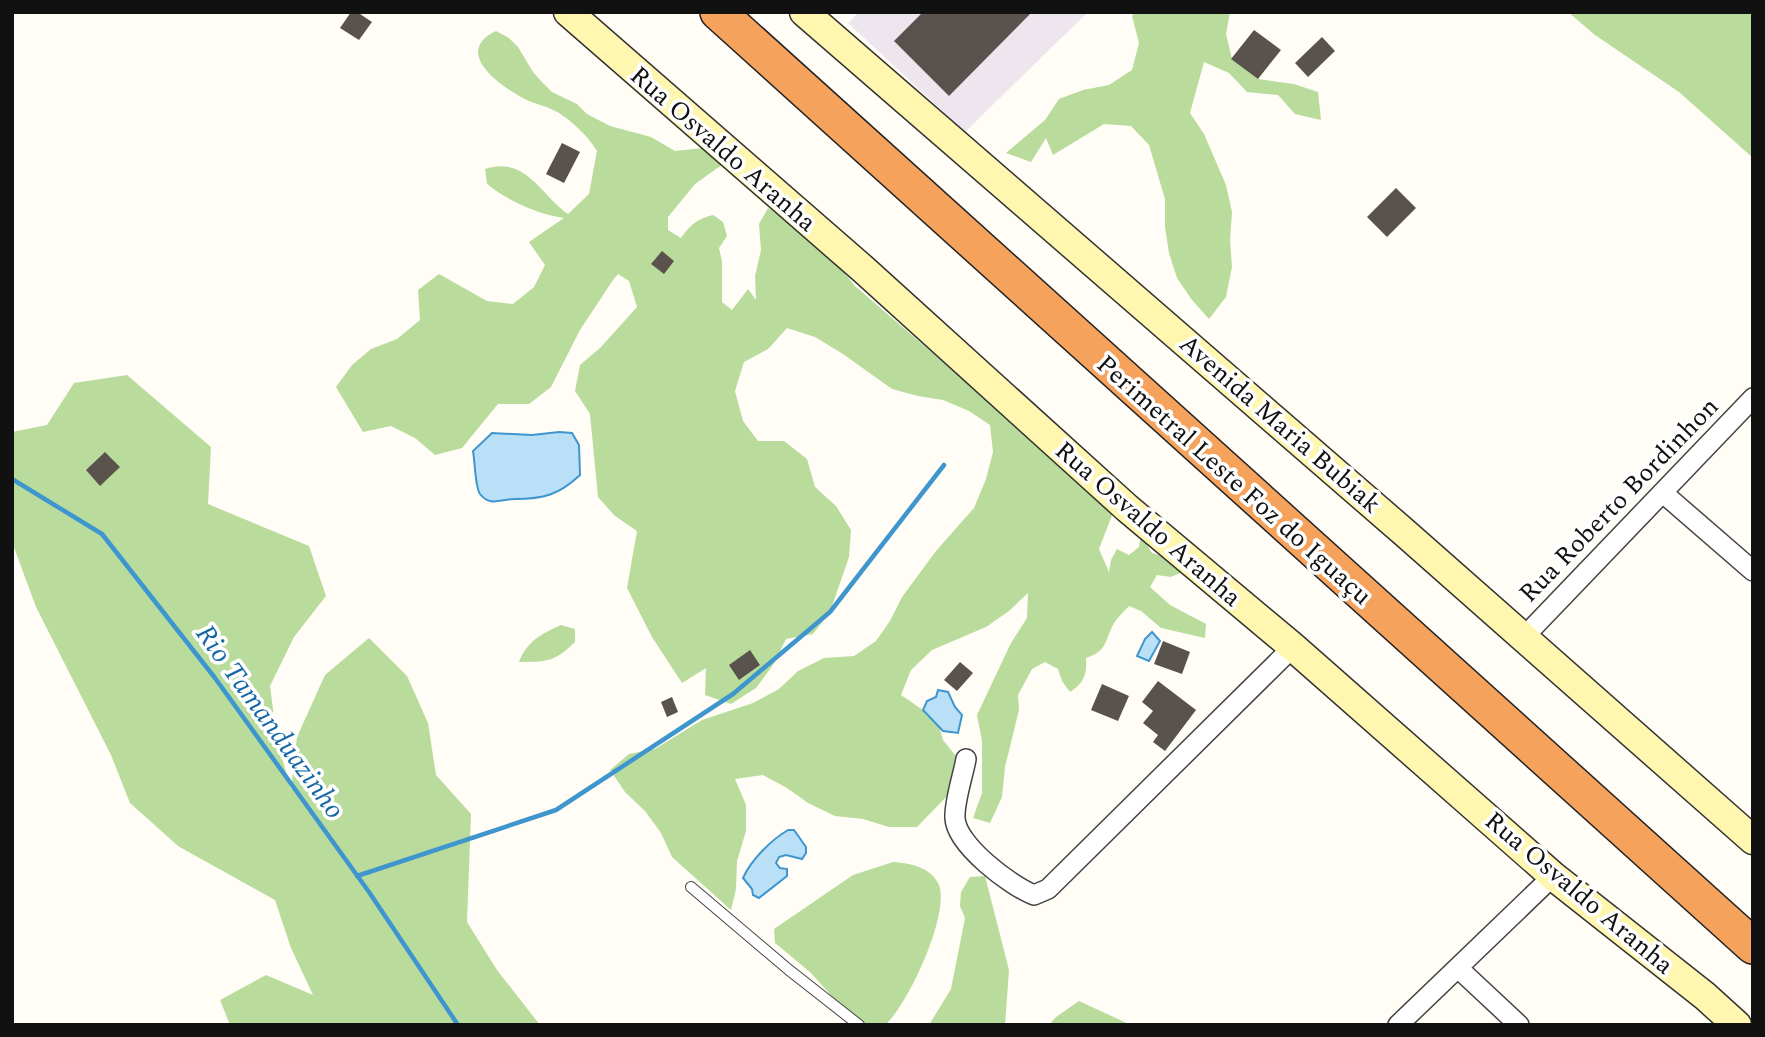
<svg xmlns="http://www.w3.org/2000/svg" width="1765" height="1037" viewBox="0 0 1765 1037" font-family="Spectral,serif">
  <rect width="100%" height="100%" fill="#fffdf5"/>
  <path fill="#eee6ef" d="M859,12h229l-123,120 -117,-109z"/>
  <path fill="#b9dc9c" d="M1135,12h95l-4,22 6,25 26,20 36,5 24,8 3,28 -26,-6 -17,-19 -31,-3 -18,-19 -25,-11 -14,51 14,21 22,51 6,27 -2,28 2,27 -6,30 -17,22 -17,-19 -15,-22 -8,-25 -4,-26v-28l-16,-54 -18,-19 -27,-2 -51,31 -7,-17 -15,24 -25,-9 39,-33 14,-21 24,-9 26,-5 23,-15 7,-27 -7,-27z
    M1568,12h185v146l-74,-66 -84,-57z
    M496,31l13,7 9,9 15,25 9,10 10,10 25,12 10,10 23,12 41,11 24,14 29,-3 22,14 -31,22 -27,33v13l13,8c9,-13 16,-19 32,-23l10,7 4,14 -8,12 3,13v41l10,8 16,-21 8,11 -1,-24 6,-26 -2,-26 9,-16c32,21 64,48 87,78l259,224 -15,39 10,23 2,-12 6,-11 12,6 10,-8 2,-12 11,18 13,4 19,14 -13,6 -14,-2 -7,12 20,18 36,19 -1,14 -44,-10 -20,-17 -12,-5c-7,7 -14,14 -18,23 -7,17 -6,22 -25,29 1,17 -2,25 -16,34l-8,-11 -4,-12 -13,-7 -13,7 -14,26 1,15 -14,57 -3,30 -12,26 -17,-5 9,-25v-52l-5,-26 34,-72 16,-25 1,-25 -19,18 -23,16 -54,23 -21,20 -10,25 22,15 17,19 3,11 17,21 -5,27 -38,39h-28l-26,-8 -28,-3 -27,-13 -21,-15 -24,-13 -28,4 11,26v26l-9,30 -1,28 -5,21 -59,-53 -11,-24 -16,-22 -20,-19 -15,-22 19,-16 26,-5 47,-29 51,-17 26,-14 19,-18 26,-13 30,-2 22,-15 14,-20 12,-24 34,-46 38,-43 12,-29 7,-27 -3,-27 -21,-14 -26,-11 -25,-4 -26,-7 -49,-35 -28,-17 -28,-9 -19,21 -24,13 -9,29 8,30 15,20h26l23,18 8,28 21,19 15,24 -2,27 -19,55 -17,22 -27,5 -13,26 -17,23 -25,16 -26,-9 1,-27 -24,15 -30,-46 -25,-49 10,-57 -22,-15 -17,-19 -8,-83 -15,-23 5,-26 20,-17 37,-41 -8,-26 -11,-7 -5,6 -33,50 -29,57 -22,17h-31l-36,44 -27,7 -20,-17 -24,-12 -28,6 -27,-45 16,-22 19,-16 26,-10 23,-19 -2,-30 21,-16 48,27 26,3 21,-17 11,-22 -16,-23 35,-24c-27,-4 -56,-17 -77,-34l-2,-15c41,-13 54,24 83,45l21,-20 8,-43c-9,-15 -23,-28 -38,-38 -10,-6 -20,-8 -30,-12 -25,-12 -79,-48 -33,-70z
    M127,375l84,72 -3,57 101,42 17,50 -32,41 -24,49 7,54 14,50 6,-53 28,-62 44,-37 38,38 21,47 8,52 35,39 -4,108 30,48 43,55h-310l-10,-25 46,-25 47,20 -22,-47 -16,-48 -97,-54 -48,-43 -19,-48 -75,-148 -21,-57 -3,-9v-109l35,-7 27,-42z
    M561,625l14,4v13c-20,20 -29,20 -56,20 8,-21 22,-28 42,-37z
    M893,862c17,1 38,5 46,23 11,29 -31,120 -54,140h-22l-25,-22 -28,-31 -35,-29 -1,-14 79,-54z
    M985,876l24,94 -4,55h-76l22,-36 14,-71 -5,-12 1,-14 9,-15z
    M1079,1001l52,24h-82l7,-8z"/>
  <path fill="#b9e0f7" stroke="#3f96cf" stroke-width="2" d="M559,432l13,1 7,12 1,30c-21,20 -37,24 -65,24 -14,0 -25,8 -35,-5 -5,-7 -5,-33 -7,-43l19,-18 40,2z
    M1152,632l8,9 -11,20 -12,-5 8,-17z
    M938,690l10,2 7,15 7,8 -4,18 -15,-2 -20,-21 4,-9 9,-4z
    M788,830h6l12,17v6l-4,6 -16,-4 -7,2 -3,6 4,5 7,1v7l-28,22 -6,-3 -1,-6 -9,-11c8,-18 28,-38 45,-48z"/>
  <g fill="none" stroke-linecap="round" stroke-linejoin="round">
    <path stroke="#3f96cf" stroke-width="4.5" d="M12,479l90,55 113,144 154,214 89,133
      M357,876l199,-66 177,-116 97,-82 114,-147"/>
  </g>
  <path fill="#5a524d" d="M351,12h6l15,10 -13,18 -19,-12z
    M923,12h109l-83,84 -55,-55z
    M1254,30l27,20 -23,29 -27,-20z
    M1322,37l13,14 -27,26 -13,-14z
    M562,143l18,9 -16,31 -18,-9z
    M1396,188l20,20 -29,29 -20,-20z
    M662,251l12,10 -10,13 -13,-10z
    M105,452l15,15 -20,19 -14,-16z
    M1163,641l27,11 -8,22 -28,-10z
    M750,650l10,15 -21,15 -10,-15z
    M960,662l13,11 -16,18 -13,-11z
    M1158,681l38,29 -31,41 -12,-9 5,-7 -15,-12 10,-12 -11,-9z
    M1102,684l27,12 -11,25 -27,-11z
    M672,697l6,15 -11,5 -6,-15z"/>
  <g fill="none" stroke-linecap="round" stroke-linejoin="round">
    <g stroke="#444" stroke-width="12">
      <path id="lane" d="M691,887l98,83 70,55"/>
    </g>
    <g stroke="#444" stroke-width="22">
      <path id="street" d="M1663,493l90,78
        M1523,638l230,-240
        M966,759c-3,17 -12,43 -11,59 1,27 56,68 79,77l14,-6 245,-242
        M1458,968l61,57
        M1398,1025l155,-149"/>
    </g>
    <g stroke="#333" stroke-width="31">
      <path id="secondary" d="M568,12l295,257 264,239 166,139 260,229 152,120 32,29
        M804,12l601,521 348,307"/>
    </g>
    <g stroke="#222" stroke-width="38">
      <path id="highway" d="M718,12l1035,934"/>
    </g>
    <use href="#lane" stroke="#fff" stroke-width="10"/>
    <use href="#street" stroke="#fff" stroke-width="19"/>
    <use href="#secondary" stroke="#fff6b0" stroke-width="28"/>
    <use href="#highway" stroke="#f5a25d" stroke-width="35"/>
  </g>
  <g text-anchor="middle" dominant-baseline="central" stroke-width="7" stroke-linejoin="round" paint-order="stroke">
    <g font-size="26" fill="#111" stroke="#fff">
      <text transform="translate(723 149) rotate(41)">Rua Osvaldo Aranha</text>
      <text transform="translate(1280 424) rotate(41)">Avenida Maria Bubiak</text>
      <text transform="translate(1234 480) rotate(42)">Perimetral Leste Foz do Iguaçu</text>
      <text transform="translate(1619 500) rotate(-46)">Rua Roberto Bordinhon</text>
      <text transform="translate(1148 524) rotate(41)">Rua Osvaldo Aranha</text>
      <text transform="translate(1579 893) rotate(40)">Rua Osvaldo Aranha</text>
    </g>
    <g font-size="28" font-style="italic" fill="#1768a6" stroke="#fff">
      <text transform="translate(270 722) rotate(54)">Rio Tamanduazinho</text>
    </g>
  </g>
  <rect width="1765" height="1037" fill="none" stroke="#111111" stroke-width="28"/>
</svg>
